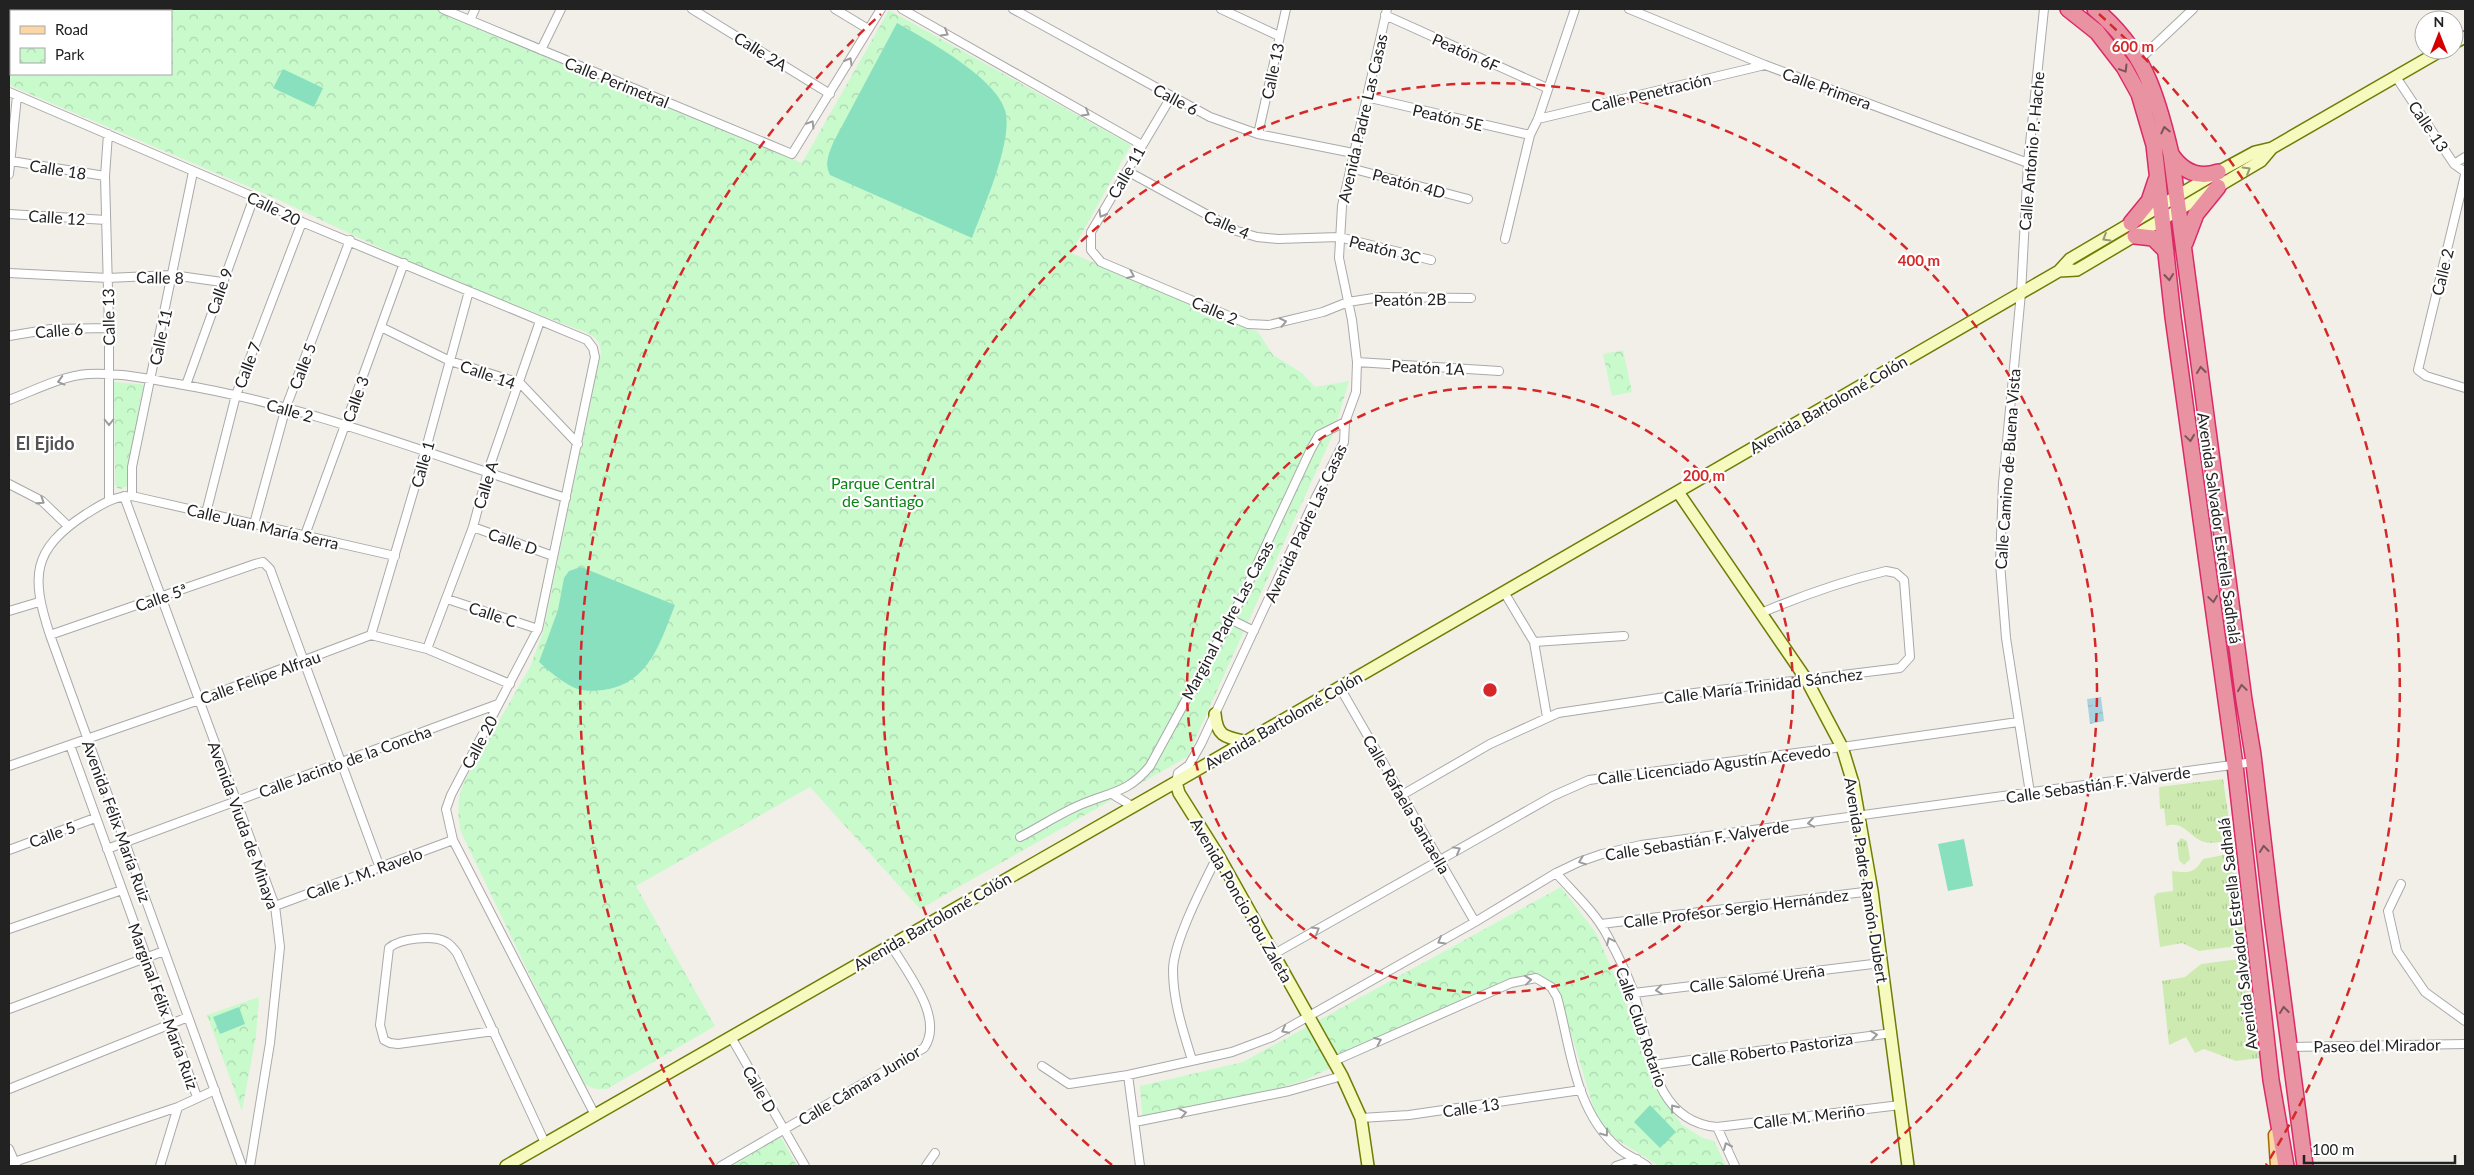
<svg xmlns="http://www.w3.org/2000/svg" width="2474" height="1175" viewBox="0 0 2474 1175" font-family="Lato,sans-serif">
  <defs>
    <pattern id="grass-tufts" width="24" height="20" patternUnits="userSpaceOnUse" patternTransform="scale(1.25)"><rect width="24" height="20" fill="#cdebb0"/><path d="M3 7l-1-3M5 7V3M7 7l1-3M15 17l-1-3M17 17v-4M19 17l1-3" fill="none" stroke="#b0c997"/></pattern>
    <pattern id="park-crowns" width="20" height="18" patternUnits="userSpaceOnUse" patternTransform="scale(1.25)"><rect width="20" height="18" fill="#c8facc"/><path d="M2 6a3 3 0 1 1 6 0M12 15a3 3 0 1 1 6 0" fill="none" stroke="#acd6af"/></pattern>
    <pattern id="water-ripples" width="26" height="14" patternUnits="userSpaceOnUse" patternTransform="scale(1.25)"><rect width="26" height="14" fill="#aad3df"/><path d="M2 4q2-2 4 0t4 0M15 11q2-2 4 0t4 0" fill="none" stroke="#92b5bf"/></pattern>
  </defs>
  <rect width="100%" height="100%" fill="#f2efe9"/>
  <path fill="url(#grass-tufts)" d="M2223,779l9,62c-8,0 -20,3 -28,1 -14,-4 -20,-22 -38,-16l-2,-18 -4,1 -1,-22z
    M2181,838l6,3 3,18 -6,6 -5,-5 -2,-17z
    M2234,853l11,92 -46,6 -17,-8 -22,4 -6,-50 3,-4 16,-2 -1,-20c16,2 22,3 31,-12z
    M2247,958l12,100 -23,3 -32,-12 -9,4 -9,-16 -17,8 -7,-64 23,-4 16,-13z"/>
  <path fill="url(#park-crowns)" fill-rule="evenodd" d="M9,9h427l366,154 87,-153 242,135 -60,108 187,79 15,23 29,18 13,14 34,-6 -15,51 -147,325 -267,152 -110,-122 -174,99 79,140 -108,63c-11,1 -17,-1 -26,-7l-120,-250c-4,-19 -4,-32 3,-50l66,-115 13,-35 58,-280c-1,-16 -13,-19 -27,-24l-143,-56 -154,-73 -268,-114zM11,11h160v63h-160z
    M1623,350l9,42 -20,4 -9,-42z
    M114,382l27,2 3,2 -4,14 -11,85 -8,4 -4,-1 -2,-5z
    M1561,887l35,46 25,57 41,107 20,28 21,13 11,3 12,25h-67l-59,-37 -36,-119 -14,-24 -31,-8 -216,103 -160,45 -3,-40 103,-24z
    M259,997l-3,39 -14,75 -35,-96z
    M780,1136l17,30h-70z"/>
  <path fill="#88e0be" d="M897,23c30,17 98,54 108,87 9,30 -22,98 -33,128l-142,-63c-6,-12 -1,-22 4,-34z
    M283,69l40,19 -9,19 -41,-19z
    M581,567l94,38c-15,38 -26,79 -72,85 -12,1 -23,2 -34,-5 -11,-6 -21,-15 -30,-23l19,-52 6,-32 5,-7z
    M1964,839l9,47 -25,5 -10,-47z
    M239,1007l6,17 -25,10 -7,-17z
    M1650,1105l26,27 -16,16 -26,-26z"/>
  <path fill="url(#water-ripples)" d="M2101,697l3,24 -14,3 -3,-25z"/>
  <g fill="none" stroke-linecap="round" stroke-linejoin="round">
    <g stroke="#a9a9a9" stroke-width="10">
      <path id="street" d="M443,9l349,145 89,-145
        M692,9l138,85
        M835,9l33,20
        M902,9l240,136
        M1013,9l197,108 48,17 95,19
        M1221,9l58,27
        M1629,9l136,56 263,98
        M1385,15l162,73
        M470,20l5,-11
        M541,50l20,-41
        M2140,59l53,-50
        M2396,77l58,87 11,8
        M9,92l245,105 48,25 285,118 6,8 2,9 -57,272 -87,166 -5,14 7,31 142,275
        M1171,97l-80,135v18l10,12 135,57 12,5 21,1 54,-13 25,-10 32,-5 91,1
        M1366,97l164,38
        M1538,119l227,-54
        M108,134l-3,42 4,152v172
        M1258,134l28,-125
        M11,161l94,15
        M2454,164l11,-7
        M1350,168l118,31
        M1127,171l110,60 20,6 21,2 61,-2 92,23
        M9,174l8,-78
        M2465,175l-47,195 8,6 39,12
        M9,214l97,6
        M1505,239l25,-104 8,-16 37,-110
        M9,273l99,5 64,-3 50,7
        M381,327l69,34 70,22 58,61
        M9,336l42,-7 58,-1
        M1357,362l142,9
        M186,385l68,-188
        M9,400c24,-9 52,-24 79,-26 30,-2 60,5 90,10 133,22 260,74 388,114
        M9,484l33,17 26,25
        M124,496l151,410 5,41 -10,96 -20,123
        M132,496v-29l61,-295
        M206,513l30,-118 66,-173
        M254,524l32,-117 64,-167
        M473,527l80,29
        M305,535l99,-272
        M1504,592l30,50 13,75
        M447,599l91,30
        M9,611l30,-9
        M1230,619l24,12
        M50,635l205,-71 8,-2 7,7 110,299
        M371,635l54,-183 44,-161
        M1534,642l90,-6
        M427,649l46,-122 15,-56 52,-150
        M1339,686l136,236
        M70,745l127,352
        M9,766l190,-66 172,-65 56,14 83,35
        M1176,782l2,-9 11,-8 12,-21 115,-247 28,-55 1,-20 11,-30 1,-30 -5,-42 -13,-62 3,-52 45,-197
        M2030,793l-24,-155 -6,-75 3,-80 18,-190 7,-130 16,-154
        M1112,794l20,12
        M1402,795l88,-51 68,-31 128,-19 214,-26 10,-11 -6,-77 -8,-7 -10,-2c-43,10 -85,25 -125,42
        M1020,837c22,-11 46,-28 70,-36 27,-10 40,-11 60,-35l90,-165 71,-152 8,-14 26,-13
        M107,849l391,-145
        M9,850l86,-32
        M1556,873c17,19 39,39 51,62 10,18 20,39 27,58 16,50 16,128 83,134l183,-22
        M2401,884l-13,27 9,40 28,41 40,29
        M275,906l178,-66
        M1601,924l271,-33
        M9,929l113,-39
        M1274,954l279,-158 36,-16 253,-33 176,-25
        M1634,993l247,-30
        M9,1009l155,-58
        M494,1031l-96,13 -8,-1 -6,-3 -4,-15 9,-77c11,-10 44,-13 57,-6 5,3 8,7 11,11l88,190
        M731,1037l74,129
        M2289,1047l176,-3
        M1192,1060c-9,-29 -19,-59 -19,-90 0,-28 32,-89 45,-115
        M1334,1061l177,-78 25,-5 15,9 6,10c14,51 17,113 61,151 8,7 19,11 29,18
        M1653,1065l239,-32
        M1042,1066l27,18 59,-9 104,-23 40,-15 203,-115 81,-49 23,-11 23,-8 39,-9 613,-83
        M1128,1075l12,91
        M9,1089l179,-72
        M1361,1118l48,-3 172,-25
        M1135,1122l154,-31 53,-15
        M1717,1127l18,39
        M9,1149l7,16
        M9,1166l5,-4 164,-55 37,-17
        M160,1166l18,-59
        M242,1166l-192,-531c-19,-58 -19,-85 36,-121 15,-9 27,-18 46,-18l263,60
        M721,1166l203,-118c21,-30 -17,-75 -33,-103
        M926,1166l9,-13
        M1616,1166l21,-7"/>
    </g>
    <g stroke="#707d05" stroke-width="14">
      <path id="secondary" d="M2454,43l11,-6
        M2059,271l18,-1 184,-109 11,-13
        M1678,492l128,187 36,68 11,36 19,108 36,275
        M1215,714c2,22 9,23 29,27
        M1176,782l3,11 39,62 124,221 19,42 7,48
        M506,1166l670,-384 883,-511 11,-12 148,-87 37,-20 17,-4 170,-98"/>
    </g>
    <g stroke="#a06b00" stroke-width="15">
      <path id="primary" d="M2275,1135l2,31"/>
    </g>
    <g stroke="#dc2a67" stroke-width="18">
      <path id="highway" d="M2068,9l29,23 27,35 15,27 15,51 19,172 62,448 36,315 15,86
        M2095,9c49,41 62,85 76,145l73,546 9,55 19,161 33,250
        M2171,154c11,17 27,25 47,18
        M2131,223l18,-22 7,-21
        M2135,236l18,2 13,13
        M2185,243l11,-29 22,-27"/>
    </g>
    <use href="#street" stroke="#fff" stroke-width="8"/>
    <use href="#secondary" stroke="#f7fabf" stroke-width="11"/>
    <use href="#primary" stroke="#fcd6a4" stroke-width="12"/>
    <use href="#highway" stroke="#e892a2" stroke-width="15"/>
  </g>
  <defs><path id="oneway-chevron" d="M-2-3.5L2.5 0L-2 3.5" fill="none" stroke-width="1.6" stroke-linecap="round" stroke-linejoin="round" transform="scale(1.25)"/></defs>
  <g stroke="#9c9c9c">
    <use href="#oneway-chevron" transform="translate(945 33) rotate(30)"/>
    <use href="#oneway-chevron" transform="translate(849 61) rotate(-60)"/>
    <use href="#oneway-chevron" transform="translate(1086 113) rotate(30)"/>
    <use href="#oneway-chevron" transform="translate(811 124) rotate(-58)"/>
    <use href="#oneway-chevron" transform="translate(1102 214) rotate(120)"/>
    <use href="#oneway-chevron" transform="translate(1131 275) rotate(23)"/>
    <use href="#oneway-chevron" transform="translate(1283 322) rotate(-12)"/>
    <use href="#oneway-chevron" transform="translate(61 381) rotate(165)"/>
    <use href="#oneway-chevron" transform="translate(109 422) rotate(90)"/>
    <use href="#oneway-chevron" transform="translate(41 501) rotate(33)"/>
    <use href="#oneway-chevron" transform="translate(1811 823) rotate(172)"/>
    <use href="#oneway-chevron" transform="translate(1457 850) rotate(-29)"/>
    <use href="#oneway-chevron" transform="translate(1582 861) rotate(159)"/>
    <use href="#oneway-chevron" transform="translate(1316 930) rotate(-30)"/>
    <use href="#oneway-chevron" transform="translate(1441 941) rotate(150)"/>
    <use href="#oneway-chevron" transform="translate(1610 941) rotate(-115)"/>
    <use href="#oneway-chevron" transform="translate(1528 980) rotate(-6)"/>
    <use href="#oneway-chevron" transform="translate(1659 990) rotate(173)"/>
    <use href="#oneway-chevron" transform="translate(1285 1030) rotate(152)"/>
    <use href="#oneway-chevron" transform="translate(1874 1035) rotate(-8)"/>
    <use href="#oneway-chevron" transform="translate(1378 1041) rotate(-23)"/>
    <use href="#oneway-chevron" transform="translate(1674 1108) rotate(-128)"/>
    <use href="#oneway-chevron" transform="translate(1183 1113) rotate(-11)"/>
    <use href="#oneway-chevron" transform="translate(1605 1133) rotate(54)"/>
    <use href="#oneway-chevron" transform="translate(1727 1146) rotate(-114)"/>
  </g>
  <g stroke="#7b545c">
    <use href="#oneway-chevron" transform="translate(2124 69) rotate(59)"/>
    <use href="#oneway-chevron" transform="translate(2165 130) rotate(-103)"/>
    <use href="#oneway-chevron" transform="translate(2169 277) rotate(84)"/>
    <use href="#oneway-chevron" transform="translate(2201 370) rotate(-97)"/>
    <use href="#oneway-chevron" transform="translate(2190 438) rotate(82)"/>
    <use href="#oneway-chevron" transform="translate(2213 599) rotate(82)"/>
    <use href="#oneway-chevron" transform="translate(2242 688) rotate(-98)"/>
    <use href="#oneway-chevron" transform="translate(2264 849) rotate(-96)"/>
    <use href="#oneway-chevron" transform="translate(2284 1010) rotate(-97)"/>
  </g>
  <g stroke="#979978">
    <use href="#oneway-chevron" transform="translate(2247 170) rotate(-31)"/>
    <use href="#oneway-chevron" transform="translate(2106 238) rotate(149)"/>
  </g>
  <g fill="none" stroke="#d62828" stroke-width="2.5" stroke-dasharray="9 6">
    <circle cx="1490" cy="690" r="303"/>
    <path d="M1112 1165A607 607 0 1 1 1868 1165"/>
    <path d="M714 1165A910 910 0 0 1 881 14M2099 14A910 910 0 0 1 2266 1165"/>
  </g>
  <g text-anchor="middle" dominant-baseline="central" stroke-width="4.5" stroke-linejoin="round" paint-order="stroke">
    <g font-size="16" fill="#222" stroke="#fff">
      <text transform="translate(761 51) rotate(32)">Calle 2A</text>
      <text transform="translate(1466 52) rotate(24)">Peatón 6F</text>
      <text transform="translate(1272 71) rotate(-78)">Calle 13</text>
      <text transform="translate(617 82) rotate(22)">Calle Perimetral</text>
      <text transform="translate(1827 88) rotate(20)">Calle Primera</text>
      <text transform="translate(1651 92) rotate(-13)">Calle Penetración</text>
      <text transform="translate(1176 99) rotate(28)">Calle 6</text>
      <text transform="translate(1448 117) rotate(13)">Peatón 5E</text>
      <text transform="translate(1362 118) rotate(-77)">Avenida Padre Las Casas</text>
      <text transform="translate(2429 126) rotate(56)">Calle 13</text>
      <text transform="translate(2031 151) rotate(-85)">Calle Antonio P. Hache</text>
      <text transform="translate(58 169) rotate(9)">Calle 18</text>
      <text transform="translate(1126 172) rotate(-60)">Calle 11</text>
      <text transform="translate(1409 183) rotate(15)">Peatón 4D</text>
      <text transform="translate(274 208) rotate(26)">Calle 20</text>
      <text transform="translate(57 217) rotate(4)">Calle 12</text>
      <text transform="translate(1227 224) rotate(24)">Calle 4</text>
      <text transform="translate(1385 249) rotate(14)">Peatón 3C</text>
      <text transform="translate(2442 272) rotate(-76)">Calle 2</text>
      <text transform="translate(160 277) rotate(1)">Calle 8</text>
      <text transform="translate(219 291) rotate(-70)">Calle 9</text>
      <text transform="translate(1410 299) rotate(-1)">Peatón 2B</text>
      <text transform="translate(1215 310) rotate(23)">Calle 2</text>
      <text transform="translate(108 317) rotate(-91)">Calle 13</text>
      <text transform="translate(59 330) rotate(-4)">Calle 6</text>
      <text transform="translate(160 337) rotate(-78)">Calle 11</text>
      <text transform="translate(247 365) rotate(-69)">Calle 7</text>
      <text transform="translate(302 366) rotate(-69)">Calle 5</text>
      <text transform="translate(1428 367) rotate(3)">Peatón 1A</text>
      <text transform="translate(488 374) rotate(19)">Calle 14</text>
      <text transform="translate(355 399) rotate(-70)">Calle 3</text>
      <text transform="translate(1828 404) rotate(-30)">Avenida Bartolomé Colón</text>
      <text transform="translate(290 410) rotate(16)">Calle 2</text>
      <text transform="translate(422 464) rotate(-74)">Calle 1</text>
      <text transform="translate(2007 469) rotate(-86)">Calle Camino de Buena Vista</text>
      <text transform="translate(485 485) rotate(-73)">Calle A</text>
      <text transform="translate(1305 523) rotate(-65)">Avenida Padre Las Casas</text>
      <text transform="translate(263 526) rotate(13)">Calle Juan María Serra</text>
      <text transform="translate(2220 528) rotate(82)">Avenida Salvador Estrella Sadhalá</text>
      <text transform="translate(513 541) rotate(19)">Calle D</text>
      <text transform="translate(161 597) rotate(-19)">Calle 5ª</text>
      <text transform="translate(493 614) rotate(18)">Calle C</text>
      <text transform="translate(1227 620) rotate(-62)">Marginal Padre Las Casas</text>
      <text transform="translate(260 677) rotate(-20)">Calle Felipe Alfrau</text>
      <text transform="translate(1763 685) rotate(-7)">Calle María Trinidad Sánchez</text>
      <text transform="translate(1283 720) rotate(-30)">Avenida Bartolomé Colón</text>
      <text transform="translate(479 742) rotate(-62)">Calle 20</text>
      <text transform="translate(345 761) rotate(-20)">Calle Jacinto de la Concha</text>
      <text transform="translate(1714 764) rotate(-7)">Calle Licenciado Agustín Acevedo</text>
      <text transform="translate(2098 784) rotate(-8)">Calle Sebastián F. Valverde</text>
      <text transform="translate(1407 804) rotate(60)">Calle Rafaela Santaella</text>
      <text transform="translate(117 821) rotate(70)">Avenida Félix María Ruiz</text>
      <text transform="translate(244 825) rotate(70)">Avenida Viuda de Minaya</text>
      <text transform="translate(52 834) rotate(-20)">Calle 5</text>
      <text transform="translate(1697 840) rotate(-9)">Calle Sebastián F. Valverde</text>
      <text transform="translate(364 873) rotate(-20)">Calle J. M. Ravelo</text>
      <text transform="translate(1867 880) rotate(81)">Avenida Padre Ramón Dubert</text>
      <text transform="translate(1242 900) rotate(60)">Avenida Poncio Pou Zaleta</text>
      <text transform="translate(1736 908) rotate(-7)">Calle Profesor Sergio Hernández</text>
      <text transform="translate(932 921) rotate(-30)">Avenida Bartolomé Colón</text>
      <text transform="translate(2237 934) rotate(-97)">Avenida Salvador Estrella Sadhalá</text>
      <text transform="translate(1757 978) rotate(-7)">Calle Salomé Ureña</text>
      <text transform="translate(164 1006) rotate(70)">Marginal Félix María Ruiz</text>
      <text transform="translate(1642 1027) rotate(71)">Calle Club Rotario</text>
      <text transform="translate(2377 1045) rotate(-1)">Paseo del Mirador</text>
      <text transform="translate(1772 1049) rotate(-8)">Calle Roberto Pastoriza</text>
      <text transform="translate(859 1085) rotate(-31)">Calle Cámara Junior</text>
      <text transform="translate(760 1089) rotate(60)">Calle D</text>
      <text transform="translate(1471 1107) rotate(-8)">Calle 13</text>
      <text transform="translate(1809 1116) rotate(-7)">Calle M. Meriño</text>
    </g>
    <g font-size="16" fill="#0c8416" stroke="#fff">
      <text x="883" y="482">Parque Central<tspan x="883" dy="18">de Santiago</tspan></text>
    </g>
    <g font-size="18" font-weight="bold" fill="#555" stroke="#fff">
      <text x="45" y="443">El Ejido</text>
    </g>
  </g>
  <circle cx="1490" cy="690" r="8" fill="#d62828" stroke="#fff" stroke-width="2.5"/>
  <g font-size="15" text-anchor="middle" font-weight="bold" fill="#d62828" stroke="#fff" stroke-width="4.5" stroke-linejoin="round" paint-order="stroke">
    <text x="2133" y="52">600 m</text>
    <text x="1919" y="266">400 m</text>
    <text x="1704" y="481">200 m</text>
  </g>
  <rect width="2474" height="1175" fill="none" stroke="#222222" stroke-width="20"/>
  <rect x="10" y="10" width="162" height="65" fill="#ffffff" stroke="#a7a7a7"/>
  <rect x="20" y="26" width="25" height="8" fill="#fcd6a4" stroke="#a7a7a7"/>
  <text x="55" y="35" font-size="15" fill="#222222">Road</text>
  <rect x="20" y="48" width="25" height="15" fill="url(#park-crowns)" stroke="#a7a7a7"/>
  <text x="55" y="60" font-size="15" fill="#222222">Park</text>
  <g transform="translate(2439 35)"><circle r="24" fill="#ffffff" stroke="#a7a7a7"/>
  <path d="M0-4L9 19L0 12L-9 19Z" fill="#d40000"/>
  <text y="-8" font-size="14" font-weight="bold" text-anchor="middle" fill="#222222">N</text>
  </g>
  <path d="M2304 1155v8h151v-8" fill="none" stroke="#222222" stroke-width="2.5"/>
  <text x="2312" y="1155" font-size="15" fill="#222222" stroke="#ffffff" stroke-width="4" paint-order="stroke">100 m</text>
</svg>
